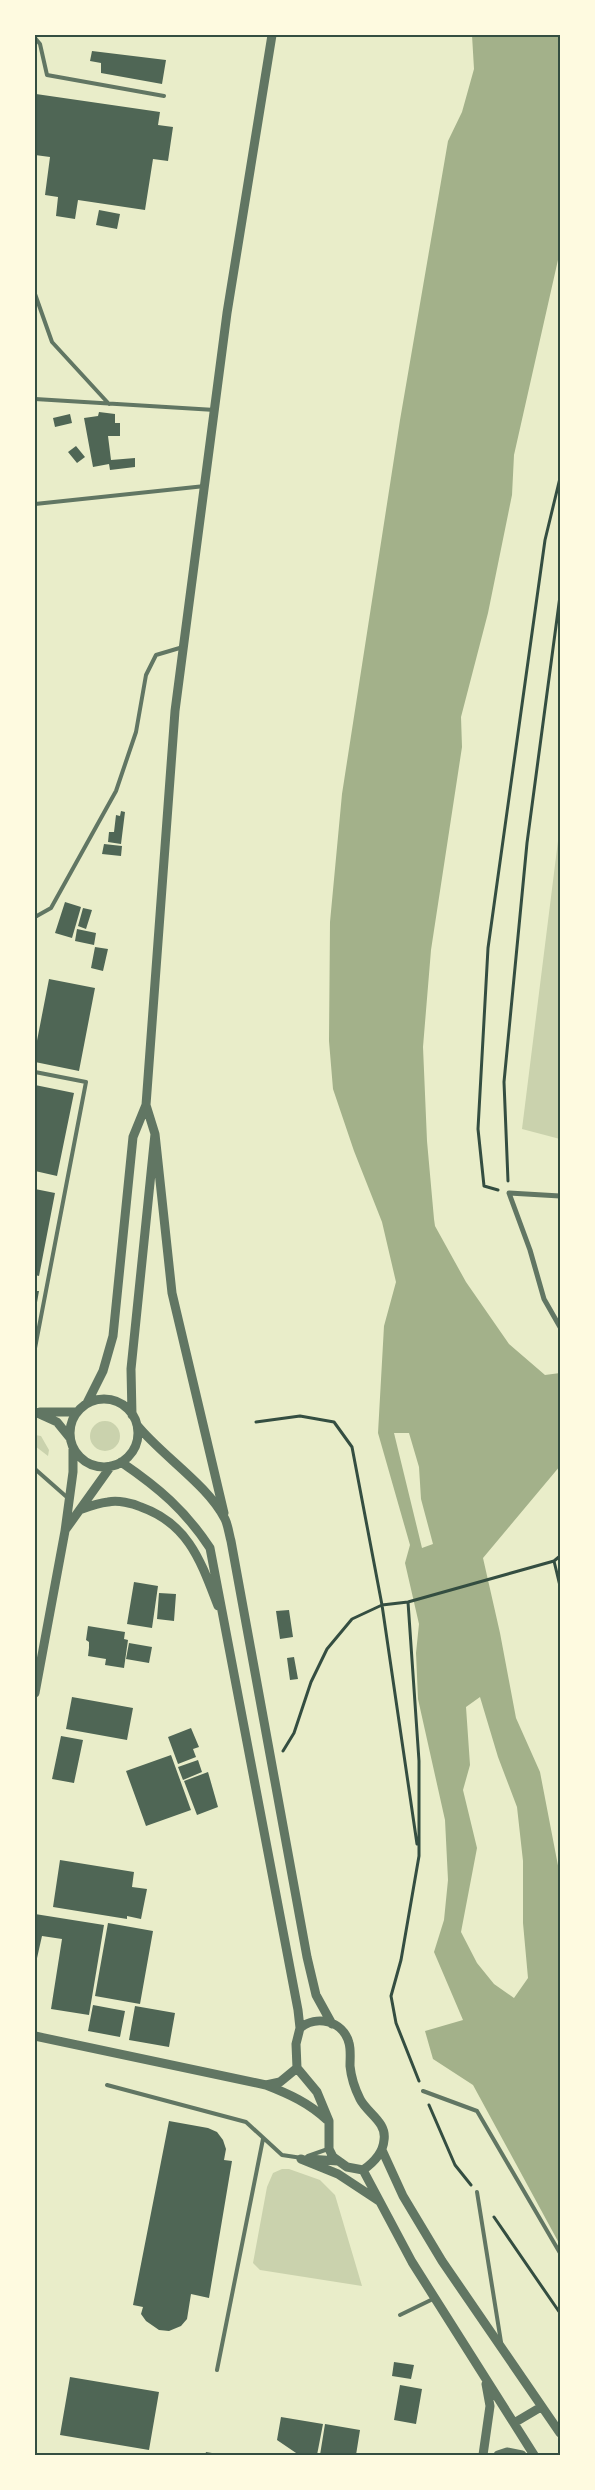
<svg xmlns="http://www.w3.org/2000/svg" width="595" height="2490" viewBox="0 0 595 2490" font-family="Barlow,sans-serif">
  <rect width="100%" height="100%" fill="#e9edc9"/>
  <path fill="#cad2ad" d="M560,825v314l-38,-10z
    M90 1436a15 15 0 1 1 30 0a15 15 0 1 1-30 0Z
    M35,1435l6,1 8,14 -1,6 -13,-10z
    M282,2169h7l31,11 15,15 27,91 -102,-16 -7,-7 14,-76 6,-14z"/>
  <path fill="#a3b18a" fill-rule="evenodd" d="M472,35h88v216l-46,204 -2,40 -24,118 -27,104 1,30 -31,203 -8,97 4,94 7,78 1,7 31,56 43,62 36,31 15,-2v93l-77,92 17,75 16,85 24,54 20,104v369l-87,-160 -40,-26 -8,-28 38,-11 -29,-68 10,-32 4,-40 -3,-60 -27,-121 -2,-46 3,-29 -14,-61 5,-18 -32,-112 6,-107 12,-44 -14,-60 -28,-71 -21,-62 -4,-48 1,-119 12,-128 58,-374 48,-279 14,-29 12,-43zM394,1433h15l10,34 2,32 12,45 -11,4zM480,1697l18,60 19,50 6,54v62l5,55 -14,20 -20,-14 -17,-21 -16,-31 16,-84 -14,-58 7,-25 -4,-58z"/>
  <path fill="#4f6655" d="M92,51l74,9 -4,24 -61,-11v-10l-11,-2z
    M36,94l124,18 -2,13 15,2 -5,34 -15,-2 -8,51 -67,-10 -3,19 -19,-3 2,-19 -13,-2 5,-38 -15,-2z
    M99,210l21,4 -3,15 -21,-4z
    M99,412l16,2v9h5v13h-12l3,24 24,-2v9l-25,3 -1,-6 -16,3 -9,-49 14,-2z
    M70,414l2,9 -17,4 -2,-9z
    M76,446l9,11 -8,6 -9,-11z
    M121,811l4,1 -4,32 -13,-2 1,-10h5l2,-17 4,1z
    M104,844l18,2 -1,10 -19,-2z
    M65,902l16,5 -9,31 -17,-5z
    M83,908l9,2 -6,19 -8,-3z
    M77,929l19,4 -2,12 -19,-4z
    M95,947l13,2 -5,22 -12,-3z
    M49,979l46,9 -16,83 -44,-9v-11z
    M35,1085l39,8 -17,83 -22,-5z
    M35,1189l20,4 -16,83 -4,-1z
    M35,1291h4l-3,17h-1z
    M134,1582l24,4 -6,42 -25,-4z
    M159,1593l17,1 -2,27 -17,-2z
    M289,1610l4,27 -13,2 -4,-28z
    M88,1626l37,6 -1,7 4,1 -4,28 -19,-3 1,-6 -18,-3 1,-8v-6l-3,-2z
    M129,1643l23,4 -3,16 -23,-4z
    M294,1657l4,22 -8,1 -3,-22z
    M72,1697l61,11 -6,32 -61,-11z
    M191,1728l8,19 -6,2 3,8 -18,7 -10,-27z
    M61,1736l22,4 -9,43 -22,-4z
    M171,1755l20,55 -45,16 -20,-55z
    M198,1760l4,12 -19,8 -5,-13z
    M208,1772l10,35 -21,8 -13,-34z
    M60,1860l74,12 -2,15 15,2 -6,30 -14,-3v3l-74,-12z
    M35,1914l69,11 -15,90 -38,-6 11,-70 -20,-3 -7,31z
    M108,1923l45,8 -13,73 -45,-8z
    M93,2005l32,6 -5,26 -32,-6z
    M135,2006l40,7 -6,34 -40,-7z
    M169,2121l39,7 9,4 6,8 3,9 -2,11 8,1 -23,137 -18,-4 -4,25 -6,7 -12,5 -10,-1 -13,-9 -5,-7 2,-7 -10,-2z
    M394,2362l20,3 -3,14 -19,-3z
    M70,2377l89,15 -10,58 -89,-15z
    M400,2385l22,4 -6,35 -22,-4z
    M281,2417l42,7 -6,31h-18l-22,-15z
    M325,2424l35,6 -4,25h-36z
    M206,2452l12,2v1h-13z"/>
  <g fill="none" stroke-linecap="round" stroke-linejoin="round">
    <path stroke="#344e41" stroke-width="3" d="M508,1181l-4,-99 23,-239 33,-247
      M498,1190l-14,-4 -6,-57 10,-181 57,-408 15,-62
      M256,1422l44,-6 34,6 18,25 30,158 35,239
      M554,1561l6,25
      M408,1602l11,159v95l-18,104 -10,36 5,27 23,58
      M283,1751l11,-18 17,-51 16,-33 25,-30 30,-14 26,-3 146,-41 6,-5
      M429,2105l26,60 16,20
      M494,2217l66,96"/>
    <path stroke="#617663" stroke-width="4" d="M35,38l5,6 7,31 117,21
      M35,294l17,48 57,62
      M35,399l180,11
      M35,504l170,-18
      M35,917l16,-9 65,-117 20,-59 10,-57 10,-20 27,-8
      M35,1072l51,10 -51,266
      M35,1469l34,30
      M107,2085l139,37 36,33 20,3
      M423,2091l54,20 83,142
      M308,2156l20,-7
      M477,2192l24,150
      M400,2315l35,-17
      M217,2370l46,-231"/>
    <path stroke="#617663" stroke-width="5" d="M560,1196l-51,-3 21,57 14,49 16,28"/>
    <path stroke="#617663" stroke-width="9" d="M155,1134l17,159 52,220
      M70 1433a34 34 0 1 1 68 0a34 34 0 1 1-68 0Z
      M87,1403l16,-32 10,-35 20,-199 13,-32 29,-394 52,-398 45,-278
      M35,1412l22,10 13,16
      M40,1412h37
      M132,1415l-1,-46 24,-235 -9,-29
      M137,1425c24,30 71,60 88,94 3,6 4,15 6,22l76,416 9,38 16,29
      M121,1462c38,26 64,48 89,86l88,462 2,18 -4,16 1,24 20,24 12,29v28l4,8 14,10 16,3 49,92 122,193
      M82,1509c8,-3 17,-6 26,-7 10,-2 24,1 33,5 48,17 60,55 77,99
      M66,1529l45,-63
      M35,1693l30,-162 8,-59v-23
      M300,2028c16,-13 43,-8 49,15 2,7 1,15 1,23 1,10 5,23 10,33 7,14 27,23 24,41 -1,14 -11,23 -21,30
      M35,2036l231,49c23,9 43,18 61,35
      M266,2085l14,-3 17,-14
      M382,2150l21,46 39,65 118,172
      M301,2159l37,15 41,27
      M308,2159l30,2
      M514,2423l27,-16
      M483,2455l7,-49 -4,-22
      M498,2455l9,-3 15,3"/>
  </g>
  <rect width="595" height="2490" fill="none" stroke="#fefae0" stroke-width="72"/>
  <rect x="36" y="36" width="523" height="2418" fill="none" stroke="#344e41" stroke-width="2"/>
</svg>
